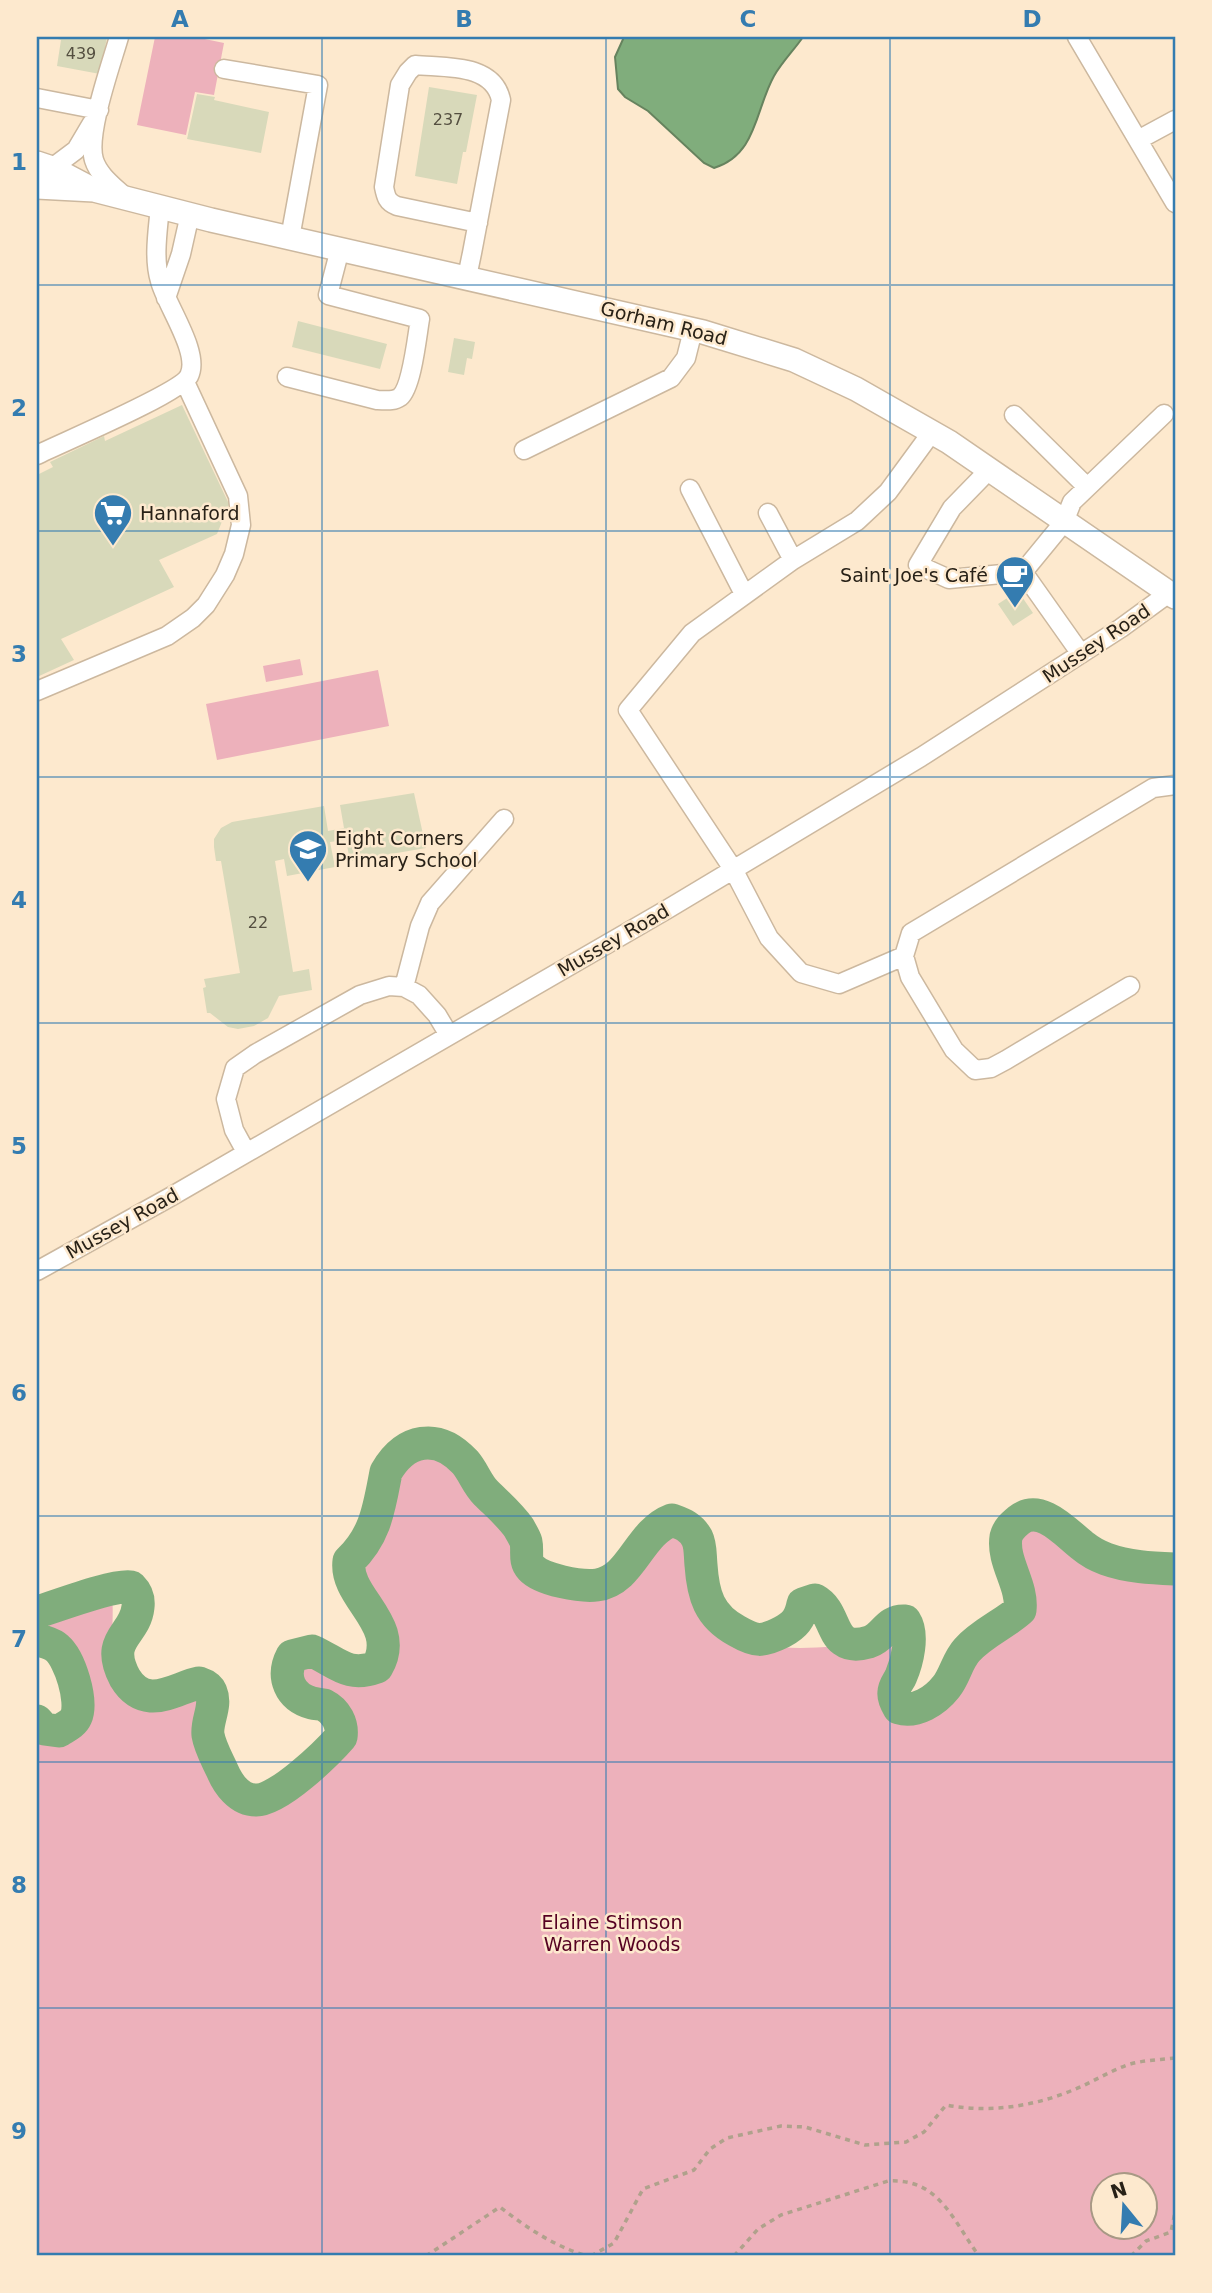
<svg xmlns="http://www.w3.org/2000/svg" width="1212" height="2293" viewBox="0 0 1212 2293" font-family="'DejaVu Sans',sans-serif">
  <rect width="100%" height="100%" fill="#fde9ce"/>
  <path fill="#edb1bb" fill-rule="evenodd" d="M155,37h40l29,6 -10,52 -19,-3 -9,43 -49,-10z
    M300,659l3,16 -37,7 -3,-16z
    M378,670l11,56 -172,34 -11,-56z
    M419,1451c11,0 31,8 40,15 9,8 17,30 25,41 10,13 25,22 33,36 5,9 7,21 14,29 25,29 70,23 99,3 18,-14 26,-33 42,-48l13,5 4,5c3,16 5,33 11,48 31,78 100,64 168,58 11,-3 18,-13 28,-13l7,6c-3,31 -25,64 16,76 14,5 26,-9 34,-19 9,-11 10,-28 19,-38 13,-14 54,-31 59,-45 11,-28 -32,-52 -3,-85 19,-6 39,19 55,29 29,19 59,25 92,29v673h-1138v-535l27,8 20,-7c6,-24 -3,-60 -23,-77 -6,-5 -14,-4 -19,-11 7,-17 30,-17 45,-24 7,-3 12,-10 19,-14l6,1c4,31 -12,90 30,101 5,1 11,4 16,4 15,1 27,-10 42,-7l6,5 -5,17 1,26 8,27 15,22 17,10 29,1 12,-6 59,-43 11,-23 -24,-29 -27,-22 -5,-8 3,-14c26,-3 53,23 82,15l7,-5 6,-15 -4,-24 -28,-44 1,-12 3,-12 25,-48 6,-34 5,-16zM1104,2184h42v42h-42z"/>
  <path fill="#80ad7c" stroke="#66835e" stroke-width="2" d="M624,37h179c-9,13 -21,25 -29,39 -19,34 -17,79 -60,92l-10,-5 -56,-52 -23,-14 -7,-8 -3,-32z"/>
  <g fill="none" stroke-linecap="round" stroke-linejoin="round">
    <path stroke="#80ad7c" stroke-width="33" d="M37,1612c20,-6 77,-28 94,-25 5,5 8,12 7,20 -3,29 -34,31 -13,71 6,10 15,17 26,18 16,1 33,-10 48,-13 6,2 10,4 12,9 6,14 -5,29 -3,43 2,12 9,24 14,35 6,14 17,30 34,30 22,1 71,-47 85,-63 2,-13 -5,-26 -17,-32 -4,-1 -8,-1 -12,-2 -22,-6 -31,-26 -20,-47l20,-5c25,11 35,27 65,16 25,-43 -33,-69 -28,-106 27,-26 30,-53 37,-89 19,-33 51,-40 79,-10 8,9 12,22 21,31 11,11 24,22 33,35 2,4 6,10 7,14 2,9 -2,19 5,26 11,12 50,19 66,17 35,-5 41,-52 75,-65 11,4 19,7 25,18 4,8 3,18 4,27 2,30 8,51 36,66 19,11 25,11 45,1 13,-7 18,-13 21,-28l12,-4c24,13 13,54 54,42 16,-5 17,-22 36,-21 9,14 2,41 -4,55 -2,5 -7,10 -7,16 -1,5 2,11 5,16 17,5 36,-7 47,-21 9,-11 11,-26 21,-37 15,-17 36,-25 53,-40 3,-25 -18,-48 -14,-73 2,-8 7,-12 13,-17 22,-17 47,13 64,26 6,5 15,10 23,13 22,8 46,9 69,10
      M37,1639c6,3 15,4 20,9 13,11 26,53 19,69 -3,7 -11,10 -17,14l-15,-2 -7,-8"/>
  </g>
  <path fill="#d8d9ba" d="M51,37h56l-7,37 -43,-8 4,-26z
    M429,87l48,8 -11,57h-3l-6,32 -42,-8z
    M197,94l18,3 -1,3 55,12 -8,41 -74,-14z
    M298,321l89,23 -7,25 -88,-22z
    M454,338l21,4 -3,17 -5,-1 -3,17 -16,-3z
    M182,405l47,99 -12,30 -58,26 15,27 -113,52 13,21 -37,17v-202l16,-8 -3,-5 54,-26 1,5z
    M1018,591l15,22 -20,13 -15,-22z
    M414,793l12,55 -76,13 -4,-21 -16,2 5,25 -48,9 -3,-17 -9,2 18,111 16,-3 3,21 -33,6 -11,22 -14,8 -16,3 -10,-2 -18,-14h-3l-4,-25 3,-1 -2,-8 36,-6 -19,-112h-5l-2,-14v-8l7,-11 11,-6 92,-16 4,25 16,-3 -4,-23z"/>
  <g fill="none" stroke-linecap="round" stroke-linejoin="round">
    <g stroke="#ccb89f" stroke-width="21">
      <path id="minor" d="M119,37c-8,28 -33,97 -25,123 5,16 21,27 32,38
        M1077,37l98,166
        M224,69l94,16 -28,153
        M37,98l62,12
        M1138,140l37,-20
        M52,168l24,-18 16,-27
        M467,277l5,-24 29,-153c-8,-37 -56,-32 -86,-35l-7,7 -8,13 -16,102c2,10 3,15 13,19l81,17
        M166,298l15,-44 9,-40
        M287,377l90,23c8,0 16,2 23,-3 12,-10 17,-61 20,-78l-92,-24 12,-46
        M1014,415l73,72
        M524,450l147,-72 15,-20 7,-28
        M37,455c24,-12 143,-62 152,-79 12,-23 -23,-71 -29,-95 -7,-23 -2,-51 0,-75
        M990,469l-38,39 -34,57 31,14 74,-7 58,82
        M690,489l54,105
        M768,513l25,47
        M1023,572l41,-50 8,-20 92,-88
        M37,691l130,-55 26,-18 13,-13 19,-30 9,-21 7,-29 -3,-29 -53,-114
        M904,956l-65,28 -38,-11 -32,-35 -36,-69 -105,-159 64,-77 101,-73 64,-39 31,-29 44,-60
        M1130,986l-124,74 -15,8 -16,2 -21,-20 -44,-73 -6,-21 7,-23 242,-145 22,-3
        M404,987l16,-61 10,-23 74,-84
        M246,1152l-12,-22 -8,-31 9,-31 20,-14 105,-59 29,-9 15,1 15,8 18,20 12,20
        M37,1271l135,-75 494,-286 255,-153 200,-129 48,-35"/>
    </g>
    <g stroke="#ccb89f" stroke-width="26">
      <path id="major" d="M37,163l15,5 36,19
        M37,187l57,3 117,30 492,112 91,28 62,29 93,53 226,155"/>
    </g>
    <path stroke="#b0a18c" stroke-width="3.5" stroke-dasharray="5 5" stroke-linecap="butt" d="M426,2256l74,-49c27,21 54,39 87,49
      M591,2256l23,-13 29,-54 51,-19 16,-21 17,-11 54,-12 24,1 60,18 41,-3 18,-10 22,-27c42,8 86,2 127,-15 18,-7 35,-18 54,-25 16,-5 32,-5 48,-7
      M734,2256l24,-27 23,-14 107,-34c51,-3 64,38 91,75
      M1131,2256l15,-15 25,-9 4,-20"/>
    <use href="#minor" stroke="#fff" stroke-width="18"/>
    <use href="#major" stroke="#fff" stroke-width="23"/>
  </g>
  <path fill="none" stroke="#347cb0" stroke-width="2" stroke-opacity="0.55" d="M322,37v2219M606,37v2219M890,37v2219M37,285h1138M37,531h1138M37,777h1138M37,1023h1138M37,1270h1138M37,1516h1138M37,1762h1138M37,2008h1138"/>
  <defs>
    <g id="supermarket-pin" transform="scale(2.0125)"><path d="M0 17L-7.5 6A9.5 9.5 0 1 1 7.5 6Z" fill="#347cb0" stroke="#fde9ce"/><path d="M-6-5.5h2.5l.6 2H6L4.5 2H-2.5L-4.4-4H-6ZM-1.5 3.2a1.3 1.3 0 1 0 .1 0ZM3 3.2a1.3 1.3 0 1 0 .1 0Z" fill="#fff"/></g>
    <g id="cafe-pin" transform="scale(2.0125)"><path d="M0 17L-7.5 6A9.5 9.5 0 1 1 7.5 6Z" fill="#347cb0" stroke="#fde9ce"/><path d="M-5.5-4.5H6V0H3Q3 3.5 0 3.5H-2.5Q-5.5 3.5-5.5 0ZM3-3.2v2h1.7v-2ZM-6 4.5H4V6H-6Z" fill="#fff"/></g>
    <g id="school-pin" transform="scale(2.0125)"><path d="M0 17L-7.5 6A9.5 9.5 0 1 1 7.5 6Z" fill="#347cb0" stroke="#fde9ce"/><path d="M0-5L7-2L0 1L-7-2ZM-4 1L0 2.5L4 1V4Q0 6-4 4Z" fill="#fff"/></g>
  </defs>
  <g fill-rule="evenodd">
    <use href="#supermarket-pin" x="113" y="513"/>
    <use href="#cafe-pin" x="1015" y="575"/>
    <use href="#school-pin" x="308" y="849"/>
  </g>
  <g text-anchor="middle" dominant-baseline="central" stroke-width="5" stroke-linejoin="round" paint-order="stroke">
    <g font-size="16" fill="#544f40">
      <text x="81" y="53">439</text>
      <text x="448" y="119">237</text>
      <text x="258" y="922">22</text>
    </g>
    <g font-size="19" fill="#282117" stroke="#fde9ce">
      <text transform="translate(664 323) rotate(14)">Gorham Road</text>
      <text transform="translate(1096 643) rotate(-34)">Mussey Road</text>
      <text transform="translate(613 940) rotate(-30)">Mussey Road</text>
      <text transform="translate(122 1223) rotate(-29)">Mussey Road</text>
    </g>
    <g font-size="19" fill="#282117" stroke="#fde9ce" text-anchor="start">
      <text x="140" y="513">Hannaford</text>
      <text x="988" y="575" text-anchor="end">Saint Joe's Café</text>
      <text x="335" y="838">Eight Corners<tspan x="335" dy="22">Primary School</tspan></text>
    </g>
    <g font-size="19" fill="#560122" stroke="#fde9ce">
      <text x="612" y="1922">Elaine Stimson<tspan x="612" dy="22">Warren Woods</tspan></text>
    </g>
  </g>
  <rect width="1212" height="2293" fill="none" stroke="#fde9ce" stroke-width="77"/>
  <g transform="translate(1124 2206) rotate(342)"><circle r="33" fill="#fde9ce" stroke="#a89985" stroke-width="2"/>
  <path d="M0-5L12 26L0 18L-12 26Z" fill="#347cb0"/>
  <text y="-10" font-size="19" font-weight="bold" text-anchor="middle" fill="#282117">N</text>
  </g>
  <rect x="38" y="38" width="1136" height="2216" fill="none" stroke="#347cb0" stroke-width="2.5"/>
  <g font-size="23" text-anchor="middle" font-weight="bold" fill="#347cb0">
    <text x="180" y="27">A</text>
    <text x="464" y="27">B</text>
    <text x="748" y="27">C</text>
    <text x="1032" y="27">D</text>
    <text x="19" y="170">1</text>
    <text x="19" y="416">2</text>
    <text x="19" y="662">3</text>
    <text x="19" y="908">4</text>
    <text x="19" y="1154">5</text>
    <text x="19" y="1401">6</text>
    <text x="19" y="1647">7</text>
    <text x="19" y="1893">8</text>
    <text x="19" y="2139">9</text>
  </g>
</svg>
